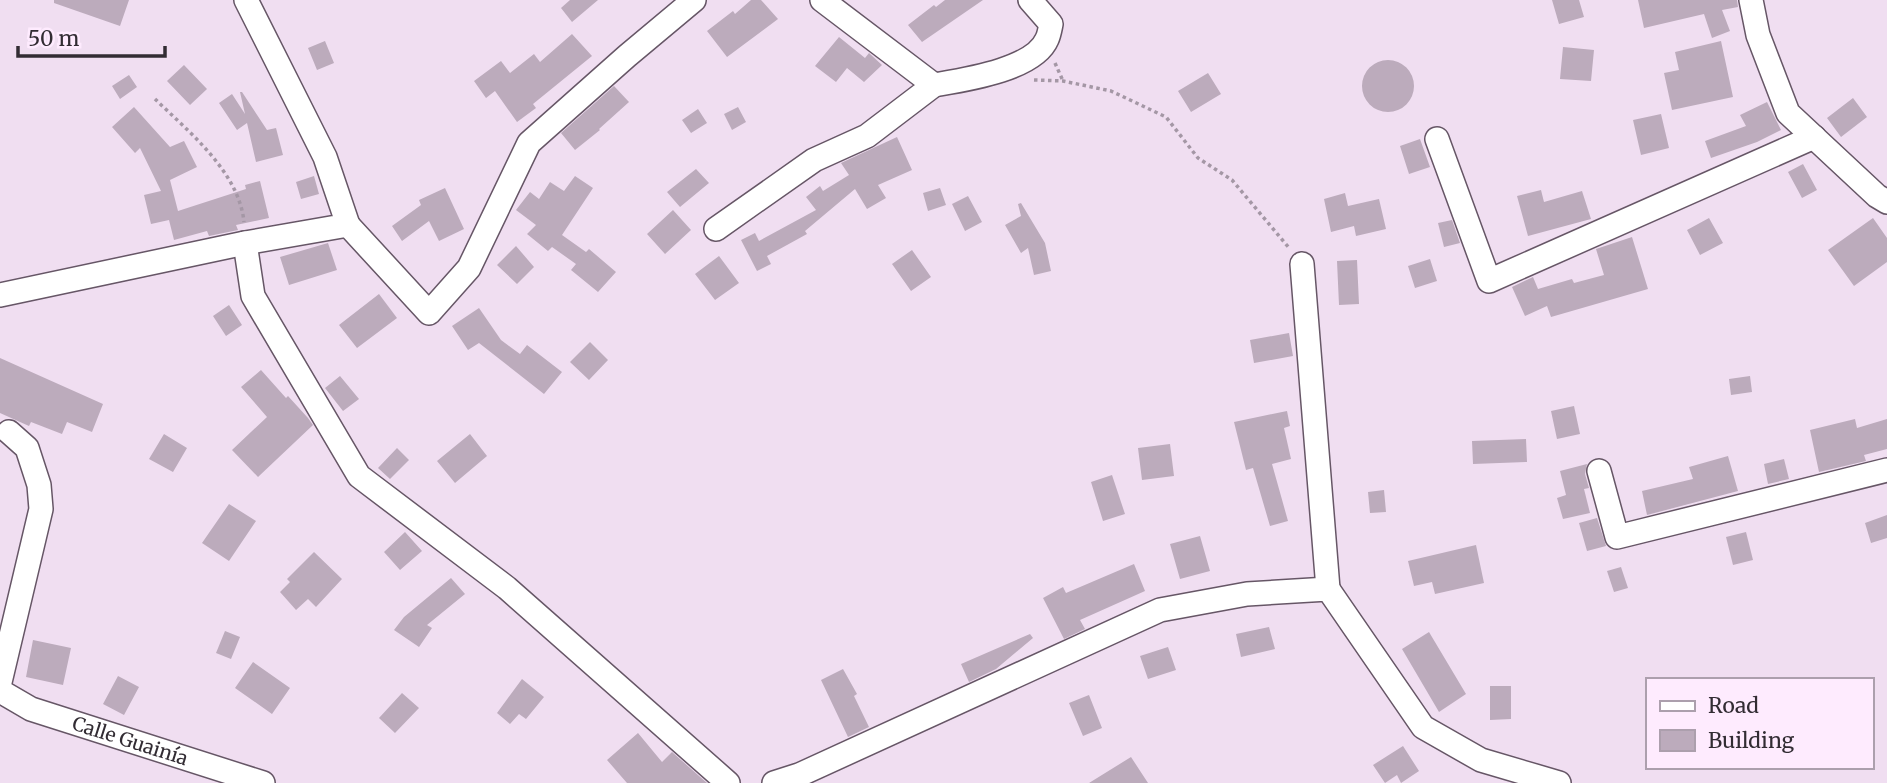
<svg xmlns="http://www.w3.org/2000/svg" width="1887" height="783" viewBox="0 0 1887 783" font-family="Merriweather,serif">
  <rect width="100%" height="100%" fill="#f0def1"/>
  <path fill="#bcabbc" d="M54,0h75l-9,26 -66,-23z
    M570,0h28l-26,22 -11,-14z
    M751,0h10l17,19 -51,38 -20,-26 26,-20 2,3z
    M983,0l-61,42 -14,-17 26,-20 2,2 9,-7z
    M1552,0h27l5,17 -25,7z
    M1638,0h99l1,7 -16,3 8,21 -18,7 -8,-24 -60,14z
    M572,34l20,22 -59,48 3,4 -19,14 -22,-31 -9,7 -12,-17 27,-20 9,12 24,-19 6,8z
    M839,37l26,21 4,-5 13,12 -18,17 -17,-14 -11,14 -21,-16z
    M325,41l9,22 -17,7 -9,-22z
    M1721,41l12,56 -61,13 -8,-37 15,-3 -4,-18z
    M1563,47l31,3 -3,31 -31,-2z
    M1362 86a26 26 0 1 1 52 0a26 26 0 1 1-52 0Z
    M184,65l23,24 -17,16 -23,-24z
    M1208,73l13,21 -30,18 -13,-21z
    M129,75l8,12 -17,12 -8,-13z
    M614,86l15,16 -30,27 1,1 -25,20 -14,-17z
    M240,92h2l25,38 9,-2 7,27 -27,7 -9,-39 -10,7 -18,-27 13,-9 13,20z
    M1853,98l14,19 -26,20 -14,-19z
    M1767,102l14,28 -24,12 -46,16 -6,-17 41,-15 -6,-11z
    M134,107l36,40 14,-6 13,26 -27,13 8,31 68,-22 -1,-4 15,-4 9,37 -33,7 2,5 -29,6 -2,-5 -33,9 -5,-20 -18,4 -7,-29 17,-4 -21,-43 -5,5 -23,-26z
    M738,107l8,15 -14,8 -8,-16z
    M698,109l9,14 -16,10 -9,-13z
    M1661,114l8,34 -28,7 -8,-35z
    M897,137l15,33 -34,15 8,13 -19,11 -12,-20 -50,42 2,3 -40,22 4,8 -14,7 -16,-31 14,-7 4,8 57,-31 -10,-13 14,-11 3,5 26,-16 -8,-12z
    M1420,139l10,28 -21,7 -9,-28z
    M1803,164l14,26 -15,8 -14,-26z
    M696,169l13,14 -29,24 -13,-15z
    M314,176l5,18 -18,5 -5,-17z
    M575,176l18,12 -31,47 24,17 3,-3 27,23 -18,20 -27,-22 5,-6 -24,-17 -4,4 -21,-17 9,-9 -20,-15 14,-18 9,7 11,-17 14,9z
    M445,188l19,41 -25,12 -10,-20 -27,20 -10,-15 29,-21 -2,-5z
    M940,188l6,17 -18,6 -5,-18z
    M1541,190l3,12 38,-11 9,28 -63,17 -11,-40z
    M1345,193l3,13 31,-7 7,30 -30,7 -2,-10 -23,6 -7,-33z
    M968,196l14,26 -17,9 -13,-27z
    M1021,203l24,40 6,28 -17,4 -6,-27 -7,5 -16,-28 16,-9 -3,-12z
    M673,210l18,20 -26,24 -18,-20z
    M1709,218l14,25 -23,12 -13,-25z
    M1873,218l14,20v24l-33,24 -26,-36z
    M1452,220l8,23 -16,4 -6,-24z
    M1632,237l16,52 -97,28 -4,-11 -22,10 -13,-29 21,-10 5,12 34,-10 2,4 30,-8 -8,-26z
    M328,243l9,27 -48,15 -9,-28z
    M516,246l18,21 -17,17 -20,-19z
    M912,250l19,27 -20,14 -19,-27z
    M719,256l20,27 -24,17 -20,-26z
    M1430,259l7,22 -22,7 -7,-22z
    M1357,260l2,44 -20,1 -2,-44z
    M379,294l18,24 -40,30 -18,-23z
    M229,305l13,20 -16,11 -13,-20z
    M479,308l22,32 19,14 7,-9 35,27 -18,22 -65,-51 -11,7 -16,-24z
    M1289,333l4,23 -39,7 -4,-23z
    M590,342l18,18 -19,20 -19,-18z
    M0,358l103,46 -11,28 -25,-10 -5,12 -31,-12 -2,4 -29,-13z
    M261,370l25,28 2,-2 20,22 5,7 -55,52 -26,-27 35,-33 -26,-30z
    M340,376l19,23 -16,12 -18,-23z
    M1750,376l2,16 -21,3 -2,-16z
    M1574,406l6,28 -23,5 -6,-28z
    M1287,411l3,15 -6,2 7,31 -19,5 16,57 -18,5 -17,-58 -7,2 -12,-48z
    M1855,419l2,9 30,-9v30l-23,6 2,6 -47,11 -9,-42z
    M164,434l23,14 -14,24 -24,-13z
    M470,434l17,22 -32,27 -18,-22z
    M1526,439l1,23 -54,2 -1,-23z
    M1170,444l4,32 -32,4 -4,-32z
    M397,448l12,12 -19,19 -12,-11z
    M1728,456l10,35 -91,24 -5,-24 51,-12 -4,-12z
    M1784,459l5,20 -21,5 -4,-20z
    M1587,464l-2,10 4,14 -5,1 6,24 -27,6 -6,-21 9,-3 -6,-24z
    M1112,475l13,39 -22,7 -12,-39z
    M1384,490l2,22 -16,1 -2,-21z
    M229,504l27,17 -27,40 -27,-18z
    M1887,515v23l-16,5 -6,-20z
    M1597,518l9,28 -19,5 -8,-28z
    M405,532l17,19 -22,19 -16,-18z
    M1746,532l7,28 -20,5 -7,-28z
    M1200,536l10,35 -30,8 -10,-35z
    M1476,545l8,38 -49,11 -3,-12 -18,4 -6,-25z
    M314,552l28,27 -26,28 -8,-8 -12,11 -16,-18 10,-10 -3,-3z
    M1134,564l11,27 -65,29 5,9 -21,10 -21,-41 20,-11 3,6z
    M1621,567l7,21 -14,4 -7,-21z
    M451,578l14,16 -38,31 5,3 -13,19 -25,-17 10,-13z
    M1269,627l6,22 -34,8 -5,-23z
    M225,631l15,6 -9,22 -15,-6z
    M1429,632l37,62 -27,18 -37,-63z
    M1030,634l3,4 -37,31 -27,13 -8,-18z
    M33,640l38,8 -8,37 -37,-8z
    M1168,647l8,23 -28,9 -8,-23z
    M253,662l37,26 -18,26 -37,-26z
    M843,669l14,25 -3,2 15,31 -21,10 -27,-57z
    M118,676l21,11 -15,28 -21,-11z
    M522,679l22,18 -18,22 -7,-5 -9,10 -13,-11z
    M1490,686h21v33l-21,1z
    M402,693l17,15 -24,25 -16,-15z
    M1089,695l13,33 -19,8 -14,-33z
    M638,733l24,29 10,-10 35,31h-80l-20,-23z
    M1403,746l16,25 -18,12 -4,-8 -12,8 -12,-18z
    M1131,757l17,26h-59z"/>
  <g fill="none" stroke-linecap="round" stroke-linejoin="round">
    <g stroke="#665666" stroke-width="26">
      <g id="minor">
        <path d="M1751,0l7,35 30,78 89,83 10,6"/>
        <path d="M934,85c29,-5 100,-15 113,-46 2,-4 3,-10 4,-15l-21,-24"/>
        <path d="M1437,139l52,142 325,-144"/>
        <path d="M348,225l81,88 40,-45 60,-125 98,-87 67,-56"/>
        <path d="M716,229l98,-69 53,-24 67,-51 -112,-85"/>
        <path d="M245,243l8,53 106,180 148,112 221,195"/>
        <path d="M1302,264l26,325"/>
        <path d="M0,295l245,-52 103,-18 -23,-68 -79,-157"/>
        <path d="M1599,471l18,66 270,-67"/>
        <path d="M0,682l41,-173 -2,-24 -12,-37 -18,-16"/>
        <path id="s1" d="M0,691l31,18 232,74"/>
        <path d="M774,783l25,-8 361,-165 87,-16 81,-5 95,138 58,33 78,23"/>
      </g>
    </g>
    <path stroke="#a497a5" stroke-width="3.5" stroke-dasharray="3.5 3.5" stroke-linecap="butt" d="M1055,63l8,18
      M1034,80l29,1 48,10 55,26 32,41 34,22 58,69
      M155,99c34,33 84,73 89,123"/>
    <use href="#minor" stroke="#fff" stroke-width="23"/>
  </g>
  <g text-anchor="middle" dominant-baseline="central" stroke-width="5" stroke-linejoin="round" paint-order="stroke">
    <g font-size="19" fill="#322c33" stroke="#feebfe">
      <text stroke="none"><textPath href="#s1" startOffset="140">Calle Guainía</textPath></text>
    </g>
  </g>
  <rect x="1646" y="678" width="228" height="91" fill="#feebfe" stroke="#ac9fad" stroke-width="2"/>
  <rect x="1660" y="701" width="35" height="10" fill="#ffffff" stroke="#ac9fad" stroke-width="2"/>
  <text x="1708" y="713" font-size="21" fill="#322c33">Road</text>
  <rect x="1660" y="730" width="35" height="21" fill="#bcabbc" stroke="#ac9fad" stroke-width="2"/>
  <text x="1708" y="748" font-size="21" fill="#322c33">Building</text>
  <path d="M18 46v10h147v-10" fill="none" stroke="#322c33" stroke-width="3.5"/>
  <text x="28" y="46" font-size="21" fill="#322c33" stroke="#feebfe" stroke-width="5" paint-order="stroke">50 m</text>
</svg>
